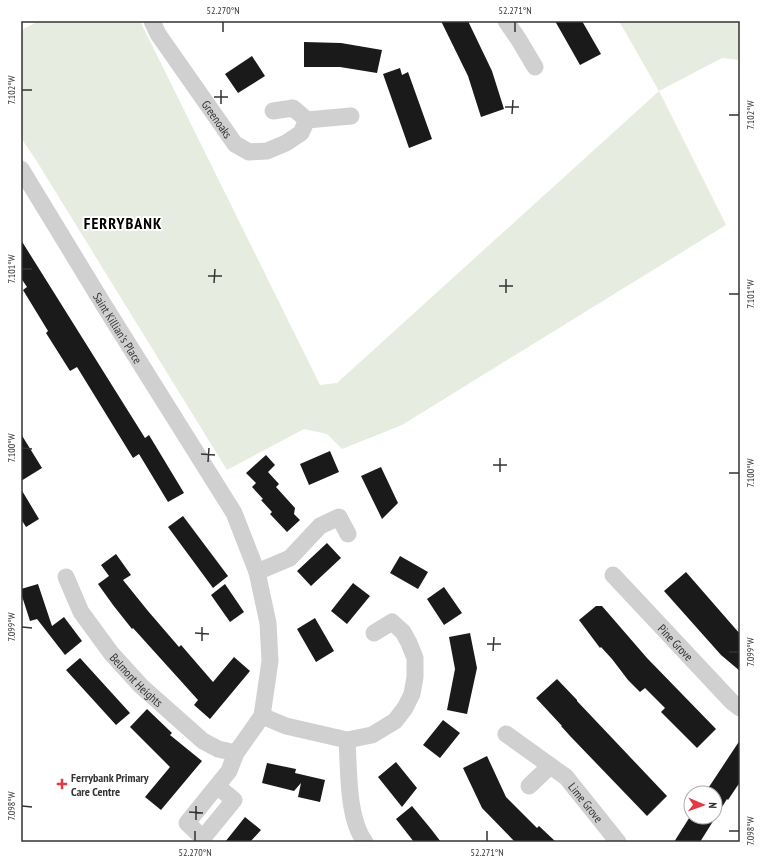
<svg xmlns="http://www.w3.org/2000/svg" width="761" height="863" viewBox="0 0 761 863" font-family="'PT Sans Narrow',sans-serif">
  <rect width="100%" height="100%" fill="#fff"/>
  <path fill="#e6ecdf" d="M39,21h101l180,364 17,-2 322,-292 -40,-70h121v39l-18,-2 -63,33 67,134 -324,200 -60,24 -15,-15 -23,-5 -77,41 -191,-310 -15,-22v-108z"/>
  <path fill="#1a1a1a" d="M441,21h27l24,50 12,38 -23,8 -13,-41z
    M555,21h27l19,33 -21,11z
    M304,42l37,1 41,7 -5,23 -37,-6h-36z
    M252,56l13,20 -27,17 -13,-19z
    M400,68l2,7 6,-3 24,67 -23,9 -26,-74z
    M21,240l124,198 4,-3 35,58 -16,9 -29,-48 -6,4 -56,-91 -7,4 -24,-38 2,-2 -25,-41 4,-3 -6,-9z
    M21,434l21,34 -21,13z
    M330,451l9,21 -30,13 -9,-21z
    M266,455l9,10 -7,7 11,12 -3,3 19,21 -1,6 6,6 -13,12 -17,-18 2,-2 -11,-12 2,-1 -11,-12 4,-4 -10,-10z
    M381,467l17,36 -16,16 -21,-43z
    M21,489l18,30 -13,8 -5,-8z
    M183,516l45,60 -15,12 -45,-61z
    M327,543l14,15 -30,28 -14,-15z
    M116,554l15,21 -8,5 25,31 31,36 2,-2 32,37 21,-25 16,14 -40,48 -16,-14 4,-5 -65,-72 -1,1 -19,-24 -15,-21 11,-8 -8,-11z
    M400,556l28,16 -10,17 -28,-16z
    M686,572l54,62v37l-19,-16 -57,-64z
    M353,583l17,13 -23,28 -16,-13z
    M38,584l14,42 12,-9 18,24 -17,14 -28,-36 -7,2 -9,-28v-4z
    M225,584l19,28 -14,10 -19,-27z
    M444,587l18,26 -18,12 -17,-26z
    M596,606h6l45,52 69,71 -19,19 -36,-36 4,-4 -20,-20 -5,4 -12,-12 -16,-21 -11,-12 -1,1 -21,-28z
    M315,618l19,33 -18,11 -19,-33z
    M470,633l7,35 -10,46 -20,-4 8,-41 -6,-32z
    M80,658l50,55 -14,12 -50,-55z
    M557,679l20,21v1l90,95 -20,20 -76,-79 -10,-11h1l-26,-28z
    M147,709l25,24 -2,2 32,26 -41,49 -16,-13 25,-30 -40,-40z
    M443,720l17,13 -20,25 -17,-13z
    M740,740v42l-12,18 -1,-1 -27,43h-26l17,-27v2h24v-24h-10z
    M487,756l19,41 31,31 2,-2 17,16h-41l-33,-34 -19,-40z
    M396,762l21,26 -15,19 -24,-30z
    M267,763l29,6 -1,4 30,7 -5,22 -22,-5 3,-14 -7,8 -32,-8z
    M412,806l19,23 10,13h-27l-18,-23z
    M245,817l16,13 -11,12h-25z"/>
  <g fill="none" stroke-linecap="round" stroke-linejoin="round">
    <g stroke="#d0d0d0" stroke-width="17">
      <path id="s1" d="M152,21l6,13 77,110 14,8 18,-1 19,-8 15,-10 6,-13 44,-4"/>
      <path d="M506,21l13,19 16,27"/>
      <path d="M273,111l20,-3 14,12"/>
      <path id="s2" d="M21,169l84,138 129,206 23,59 11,51 2,38 -8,55 -26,37 -7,18 -42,52 16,15 31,-38 -17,-14"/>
      <path d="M257,572l19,-8 14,-6 30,-32 19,-9 9,17"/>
      <path id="s3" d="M613,575l119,127 8,6"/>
      <path id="s4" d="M66,577l15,35 30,41 30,33 62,55 15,8 18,4"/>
      <path d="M262,716l24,10 61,14 25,-5 23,-14 10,-13 7,-14 3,-17v-19l-6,-15 -6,-11 -11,-10 -18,11"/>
      <path id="s5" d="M506,734l60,43 52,65"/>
      <path d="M347,740c2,30 0,78 18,102"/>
      <path d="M529,786l21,-20"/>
    </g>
  </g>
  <path fill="none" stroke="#333" stroke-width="1.5" d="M223,32v-10M515,32v-10M22,90h10M214,97h14M221,104v-14M505,107h14M512,114l1,-14M729,115h10M22,269h10M208,276h14M214,283l1,-14M499,286h14M506,293v-14M729,294h10M22,448l10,1M201,454l14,1M208,462l1,-14M493,465h14M500,472v-14M729,473h10M22,627l10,1M195,633l14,1M202,641v-14M487,644h14M493,651l1,-14M729,652h10M22,806l10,1M189,812l14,1M196,820v-14M729,831h10M195,841v-10M487,841v-10"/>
  <path fill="#e63946" stroke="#fff" stroke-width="1.5" d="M60 778h4v4h4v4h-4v4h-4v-4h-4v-4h4z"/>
  <g text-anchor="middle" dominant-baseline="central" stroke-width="4" stroke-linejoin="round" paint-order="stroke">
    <g font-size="12" fill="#333" stroke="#fff">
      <text stroke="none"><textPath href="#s1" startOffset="118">Greenoaks</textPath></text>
      <text stroke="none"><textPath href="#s2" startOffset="186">Saint Killian's Place</textPath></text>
      <text stroke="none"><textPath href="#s3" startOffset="92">Pine Grove</textPath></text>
      <text stroke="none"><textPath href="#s4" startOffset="126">Belmont Heights</textPath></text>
      <text stroke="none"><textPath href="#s5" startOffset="106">Lime Grove</textPath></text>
    </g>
    <g font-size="12" font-weight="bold" fill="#333" stroke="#fff" text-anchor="start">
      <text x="71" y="777">Ferrybank Primary<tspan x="71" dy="14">Care Centre</tspan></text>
    </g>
    <g font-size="16" font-weight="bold" letter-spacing="1" fill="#000" stroke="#fff">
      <text x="123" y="223">FERRYBANK</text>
    </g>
  </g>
  <rect width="761" height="863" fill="none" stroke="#ffffff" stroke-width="44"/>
  <g transform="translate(703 805) rotate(92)"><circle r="19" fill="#ffffff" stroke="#adadad"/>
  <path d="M0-3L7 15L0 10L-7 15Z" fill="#e63946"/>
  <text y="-6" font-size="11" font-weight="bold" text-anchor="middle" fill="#333333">N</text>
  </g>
  <rect x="22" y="22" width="717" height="819" fill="none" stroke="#333" stroke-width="1.5"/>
  <g font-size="10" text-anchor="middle" fill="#333">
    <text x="223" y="14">52.270°N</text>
    <text x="515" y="14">52.271°N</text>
    <text transform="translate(11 90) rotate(-90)" y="4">7.102°W</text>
    <text transform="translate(750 115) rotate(-90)" y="4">7.102°W</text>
    <text transform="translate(11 269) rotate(-90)" y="4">7.101°W</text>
    <text transform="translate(750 294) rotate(-90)" y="4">7.101°W</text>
    <text transform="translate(11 448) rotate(-90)" y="4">7.100°W</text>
    <text transform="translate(750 473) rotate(-90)" y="4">7.100°W</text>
    <text transform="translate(11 627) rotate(-90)" y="4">7.099°W</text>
    <text transform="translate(750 652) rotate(-90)" y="4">7.099°W</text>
    <text transform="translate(11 806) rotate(-90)" y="4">7.098°W</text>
    <text transform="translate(750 831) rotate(-90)" y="4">7.098°W</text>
    <text x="195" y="856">52.270°N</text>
    <text x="487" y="856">52.271°N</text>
  </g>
</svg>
